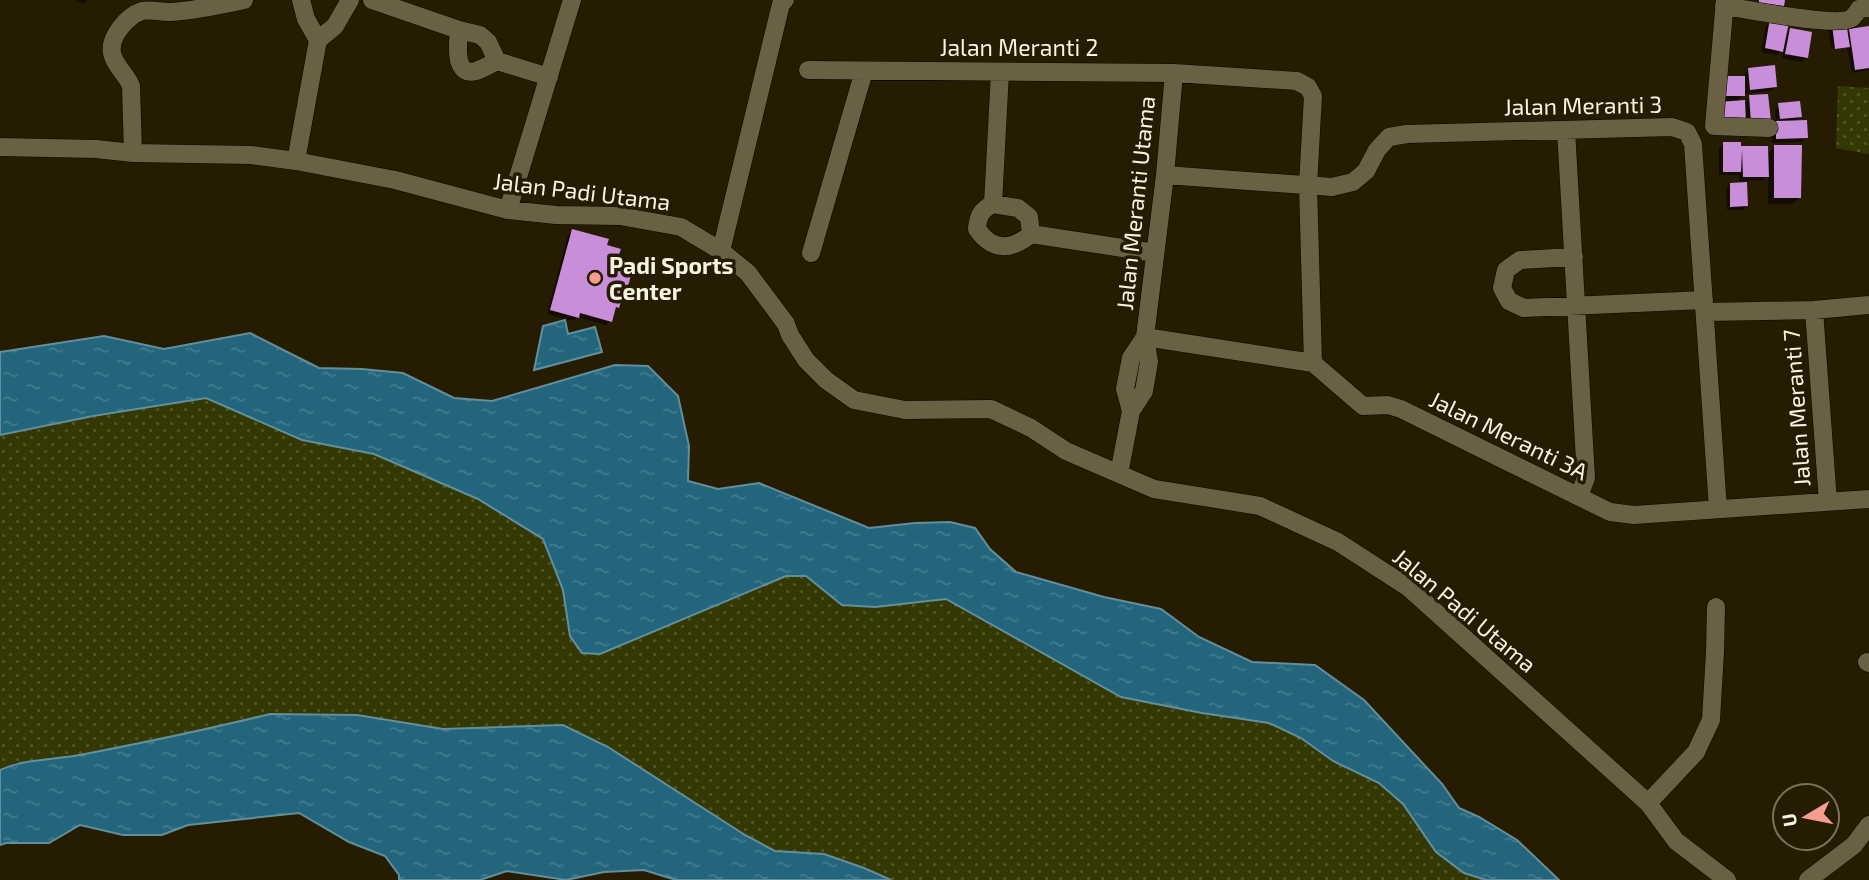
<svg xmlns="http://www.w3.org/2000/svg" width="1869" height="880" viewBox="0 0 1869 880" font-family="'Exo 2',sans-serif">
  <defs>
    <pattern id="green-dots" width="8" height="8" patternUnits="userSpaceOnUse" patternTransform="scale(1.75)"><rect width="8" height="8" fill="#343904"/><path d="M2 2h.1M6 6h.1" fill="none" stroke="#525628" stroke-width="1.8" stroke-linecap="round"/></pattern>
    <pattern id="water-ripples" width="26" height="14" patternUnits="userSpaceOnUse" patternTransform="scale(1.75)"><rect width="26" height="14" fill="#23657c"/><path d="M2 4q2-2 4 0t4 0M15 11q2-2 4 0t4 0" fill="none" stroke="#447c8e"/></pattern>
  </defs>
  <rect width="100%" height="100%" fill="#251c02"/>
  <path fill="url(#green-dots)" d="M1838,86l31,2v66l-33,-6z
    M206,398l96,42 72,14 104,45 65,40 20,51 7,46 12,17 18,1 186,-78h20l36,29 33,2 71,-8 47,26 209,88 67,10 32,15 32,23 46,22 24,21 33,48 28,21 22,7h-595l-27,-12 -40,-14 -49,-3 -30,-16 -137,-88 -46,-22 -119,4 -86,-14 -87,-1 -51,12 -139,29 -64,8 -16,7v-335l93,-19z"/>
  <path fill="url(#water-ripples)" stroke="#638f9b" stroke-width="2" d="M565,320l3,14 27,-7 7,25 -68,18 9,-44z
    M250,333l69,35 43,1 41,4 51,25 38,3 123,-36 33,1 30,30 11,50 -1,35 30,8 41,-6 110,45 46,-5 35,-1 25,6 15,21 26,23 88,25 57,12 38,28 53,25 63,3 49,35 78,84 17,24 20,9 38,23 42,40h-73l-22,-7 -28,-21 -33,-48 -24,-21 -46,-22 -32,-23 -32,-15 -67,-10 -81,-16 -175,-98 -71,8 -33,-2 -36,-29h-20l-186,78 -18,-1 -12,-17 -7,-46 -20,-51 -65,-40 -104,-45 -72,-14 -96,-42 -113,18 -93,19v-83l104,-16 60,13z
    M270,714l87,1 86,14 120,-4 45,22 137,88 30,16 49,3 40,14 27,12h-215l-32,-10 -40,2 -38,8 -59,-9 -27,9h-81v-5l-14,-19 -36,-14 -50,-29 -111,12 -26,10h-39l-43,-10 -31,18h-43l-6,2v-75c27,-12 56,-10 85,-16 62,-12 124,-25 185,-40z"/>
  <path fill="#0007" d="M75,0h13l-5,4z
    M1771,20l13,16 6,-6 16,28 -4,4 -20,-4 2,-9 -7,6 -16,-3 5,-27z
    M1832,26l14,8 4,-4 19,-3v43l-17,3 -5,-26 -1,2v-3l-15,2 -3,-18z
    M1749,69l26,18 -4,4 -28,3 -6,8h8l5,-5 19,24 -53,7 5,-46 24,-4 -1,-4z
    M1779,105l21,11 -6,6 12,15 -5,5 -29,1v-16l4,-4 -1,-14z
    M1724,143l43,12 8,-9 25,51 -7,7h-25v-29l-5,5 -18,1 1,25 -4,4h-15l-1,-21 4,-5h9v-9h-20v-27z
    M573,231l32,15 10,15 10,31 -4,4 -3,11 -5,5 -3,9 -4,4 -29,-8 -4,4 -26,-7 21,-79z"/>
  <path fill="#c98ed9" d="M1759,0h26l-1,6 -25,-3z
    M1770,18l19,4 -6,30 -18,-4z
    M1846,22l4,25 -15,2 -3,-25z
    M1869,26v42l-14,2 -6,-41z
    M1790,28l22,4 -4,26 -23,-4z
    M1775,65l2,22 -27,3 -2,-22z
    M1724,76h21v20h-21z
    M1768,94l3,27 -20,2 -2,-28z
    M1745,100l1,23 -27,2 -1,-23z
    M1800,101l2,16 -22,2 -2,-16z
    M1807,120l1,18 -32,1v-18z
    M1723,142h18v4h27l1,31h-26l-1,-27 -1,22h-18z
    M1774,145h28l-1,53h-27z
    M1747,182l1,24 -18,1v-24z
    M572,229l37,10 -2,6 14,4 -4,11 17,5 -8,28 -2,-1 -5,16 -3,-1 -4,15 -32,-9 -1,5 -29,-8z"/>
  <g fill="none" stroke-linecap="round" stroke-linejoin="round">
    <g stroke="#0e0600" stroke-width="19">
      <path id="minor" d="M301,0l5,19 12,21 17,-14 15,-26
        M372,0l87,30 21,5 8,7 9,19 52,16
        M1725,0l-11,126 55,2
        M1724,6c22,3 113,22 128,12 2,-2 6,-7 7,-9l10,-1
        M459,30c-1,13 -6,47 17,41 7,-2 15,-7 21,-10
        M808,70l366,3 123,8 11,6 5,9 -5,89 5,178
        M1566,130l20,348 -7,18
        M0,147l96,2 37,4 118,2 45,6 99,19 113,30 48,5 64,1 61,11 40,24 27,22 38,51 4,11 16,25 20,20 28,20 51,10 86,-1 40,19 35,23 88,38 106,17 78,36 71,46 239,215 28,38 51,39
        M133,153l-2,-67c-4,-11 -17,-21 -19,-33 -3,-16 15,-37 30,-42 9,-2 18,1 27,1 25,-1 51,-7 75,-12
        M296,161l22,-121
        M1165,175l167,12 21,-5 13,-11 11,-21 12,-13 18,-3 265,-7 15,5 6,12 25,365
        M993,204l25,4 11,9 2,17c-20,17 -39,17 -54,-5 1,-13 4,-19 16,-25z
        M993,204l7,-132
        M508,210l64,-210
        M1031,234l124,19
        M721,251l60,-247 4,-4
        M811,253l53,-182
        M1574,257l-54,3 -14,10 -4,18 7,13 15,7 180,-8
        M1814,310l14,192
        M1705,312l109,-2 55,-5
        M1145,337l168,26 50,43 25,-1 13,4 209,103 24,3 235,-16
        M1131,411l-6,-22 6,-31 14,-21
        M1119,474l12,-63 13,-20 5,-29 -4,-25 20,-162 9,-102
        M1867,662l2,1
        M1648,803l48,-51 15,-32 4,-68 1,-45
        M1808,880l46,-35 15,-20"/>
    </g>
    <use href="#minor" stroke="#6a6144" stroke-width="18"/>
  </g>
  <circle fill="#f59c91" stroke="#251c02" stroke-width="2.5" cx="595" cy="278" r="7"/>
  <g text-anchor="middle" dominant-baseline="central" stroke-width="7" stroke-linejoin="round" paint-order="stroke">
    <g font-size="23" fill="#f7f2e2" stroke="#251c02">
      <text x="1019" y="47">Jalan Meranti 2</text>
      <text transform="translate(1583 105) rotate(-1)">Jalan Meranti 3</text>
      <text transform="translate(582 191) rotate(7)">Jalan Padi Utama</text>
      <text transform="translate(1135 203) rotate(-84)">Jalan Meranti Utama</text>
      <text transform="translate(1796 408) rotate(-94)">Jalan Meranti 7</text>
      <text transform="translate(1509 435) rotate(26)">Jalan Meranti 3A</text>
      <text transform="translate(1465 610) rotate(40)">Jalan Padi Utama</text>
    </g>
    <g font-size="23" font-weight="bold" fill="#f7f2e2" stroke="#251c02" text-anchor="start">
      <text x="609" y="265">Padi Sports<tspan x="609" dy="26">Center</tspan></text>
    </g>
  </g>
  <g transform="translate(1806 817) rotate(260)"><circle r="33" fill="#251c02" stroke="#79725c" stroke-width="2"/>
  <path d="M0-5L12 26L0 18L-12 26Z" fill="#f59c91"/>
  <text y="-10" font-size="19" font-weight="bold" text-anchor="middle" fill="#f7f2e2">U</text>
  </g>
</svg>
